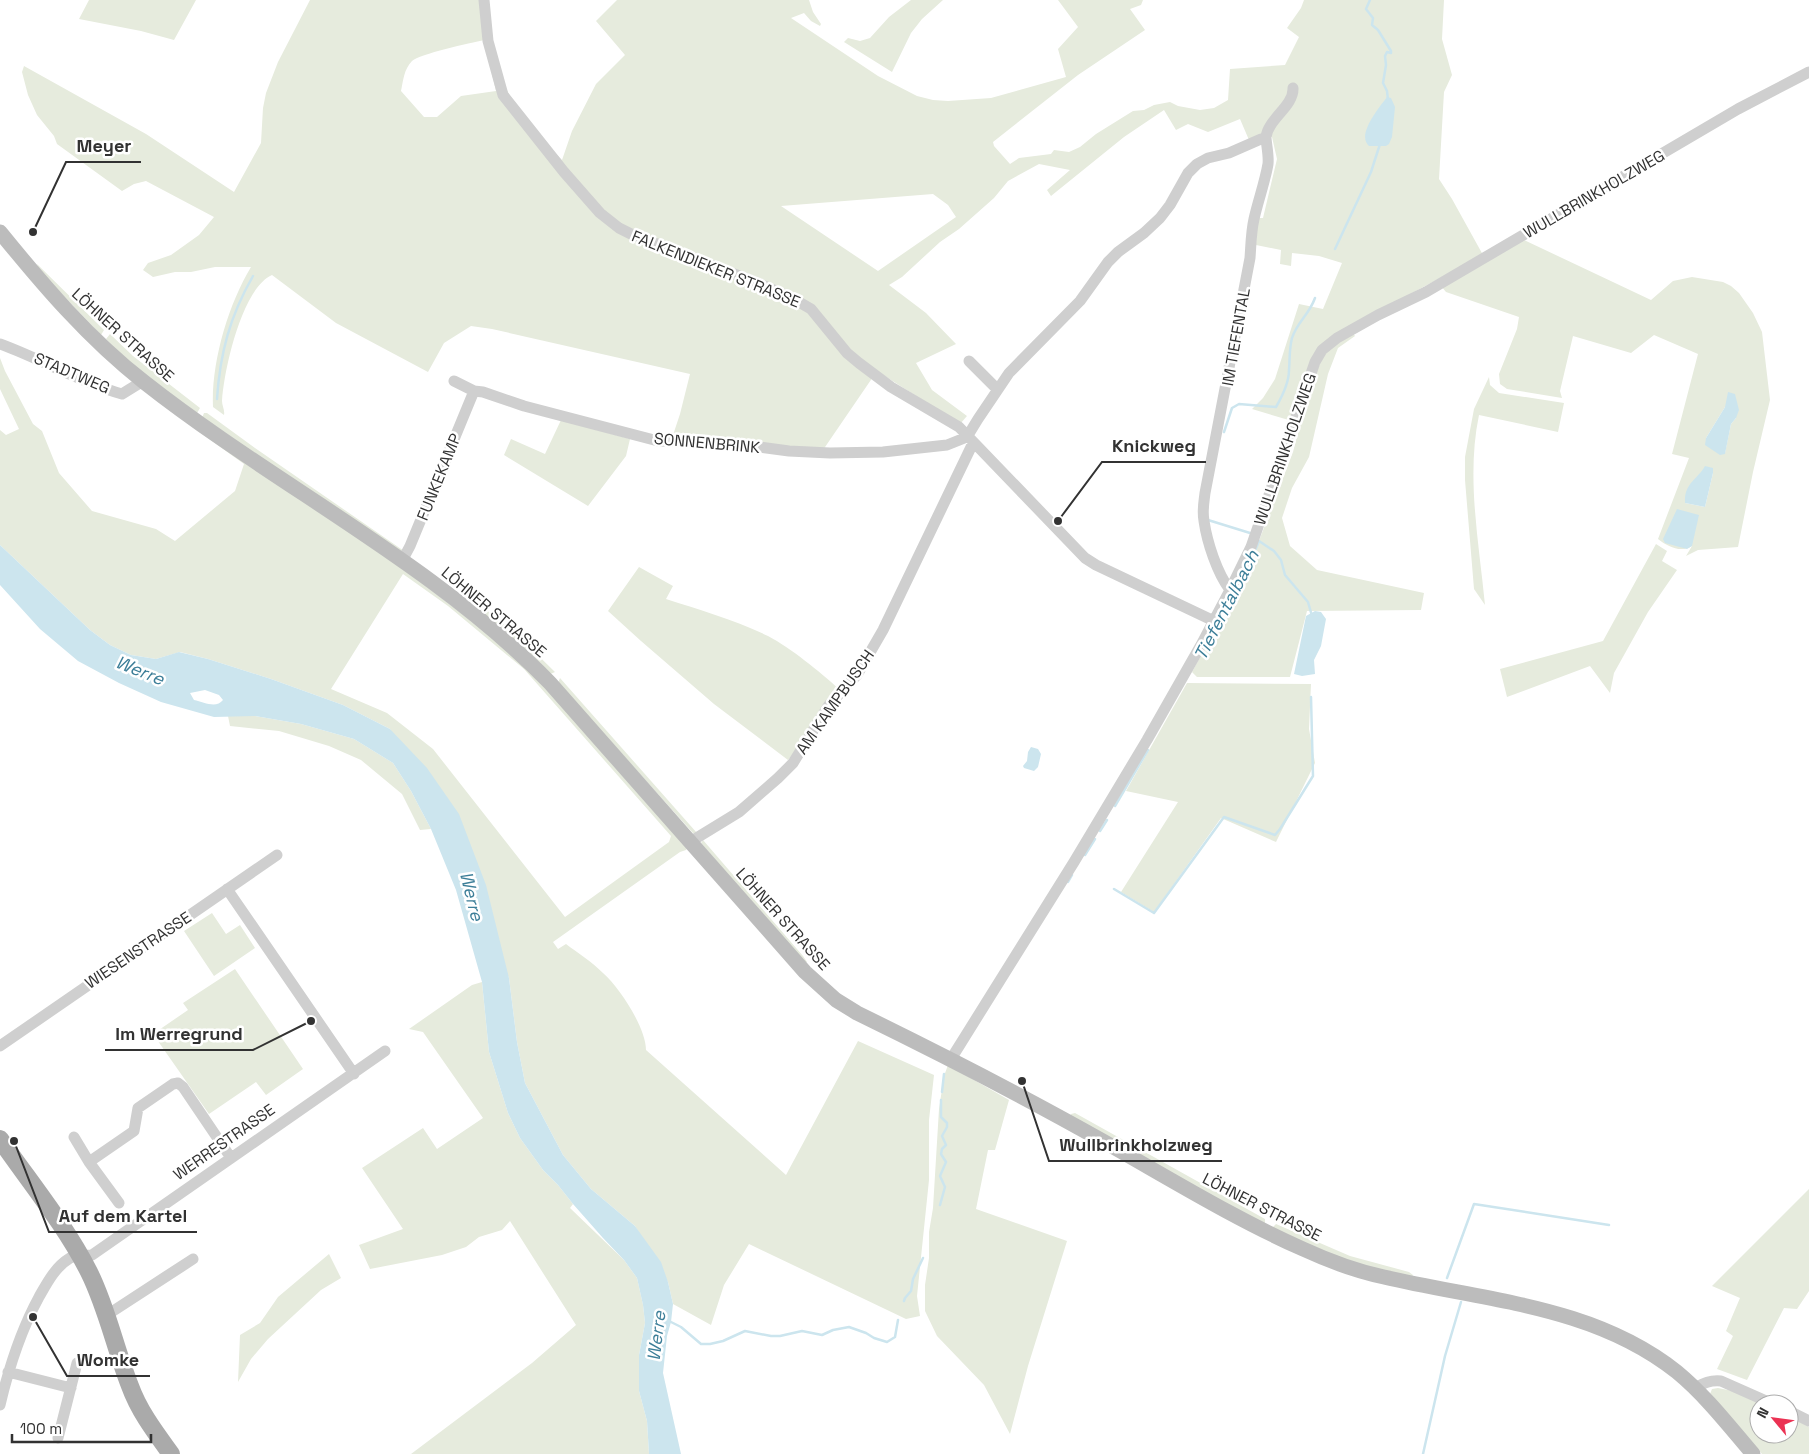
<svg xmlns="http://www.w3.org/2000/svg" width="1809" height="1454" viewBox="0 0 1809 1454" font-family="'Space Grotesk',sans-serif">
  <rect width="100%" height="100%" fill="#fff"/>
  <path fill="#e6ebdd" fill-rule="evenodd" d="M89,0h107l-22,40 -33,-9 -62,-12z
    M310,0h179c1,26 3,56 13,80 13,30 38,56 60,80l10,-29 24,-47 29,-29 -29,-34 21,-21h192l4,12 8,12 -1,2 -9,-5 -7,-8 -13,5 87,58 39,20 16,4 15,1 43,-3 75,-21 -8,-28 20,-22 -20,-27h85l-2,5 -11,4 15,21 -67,45 -85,67 1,4 16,18 9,-6 32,-4 3,-4 15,2 11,-5 16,-13 37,-23 11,-1 10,-5 16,-3 8,4 22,4 14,-2 14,-8 2,-31 55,-4 14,-28 -12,-9 14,-20 3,-8h140l-2,39 10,36 -8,17 -5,87 13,20 31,56 -151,81 -40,85 -40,-12 11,-11 12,-19 24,-75 24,5 19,-46 -23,-7 -27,-3 -1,13 -11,-2 1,-14 -25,-5 1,-27h6l14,-59 -5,-22 -23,3 -9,-21 -32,13 -20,-8 -12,6 -12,-20 -40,27 -73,59 -4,-6 23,-20 -31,-6 -31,17 -14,17 -35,31 -19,13 -38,35 -13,8 37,28 30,31 -40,19 16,27 35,26 -7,8 -83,-53 -54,79 -151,-12 8,-24 10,-40 -198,-45 -21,-3 -27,17 -16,29 -92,-49 -64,-48c-30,13 -48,95 -50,126 0,5 3,9 2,14l-11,-8c-2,-44 15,-102 38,-140h-36l-24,5h-16l-22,5 -10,-7 5,-7 23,-8 28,-20 15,-18 -68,-36 -12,3 -12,7 -65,-47 -3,-8 -17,-21 -9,-20 -6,-23 2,-6 122,68 88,58 27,-49 2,-35 3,-15 12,-31zM484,40l12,51 -35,5 -24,21h-13l-23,-26c2,-10 3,-22 11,-30 7,-7 59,-18 72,-21zM933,194l15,11 8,12 -78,54 -97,-65z
    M911,0h32l-21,19 -11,14 -19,39 -48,-30 4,-4 12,3 10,-3 19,-21z
    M1524,240l127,60 22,-19 19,-4 31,5 8,4 8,7 14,20 9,19 8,68 -17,72 -15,75 -40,3 -12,6 6,-10c-11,7 -24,1 -34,-7l31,-81 -17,-4 26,-100 -44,-19 -23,18 -58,-17 -13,55 2,7 -55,-9 -7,-5 -1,-10 18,-45 2,-12 -73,-25 -5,-6zM1725,407l11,11 -5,6 -6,29 -19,-15zM1713,468v5l-8,34 -20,-4v-4l16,-25z
    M37,264l67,66 -3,5 -62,-65z
    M1352,332l3,4 -17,12 -10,26 -19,83 -17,31 -10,30 8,28 27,24 107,23 -3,17 -114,1 -17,66h-93l-5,-5 55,-100 46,-120 16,-63 17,-39z
    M110,334l23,22 67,52 -3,5 -70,-51 -21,-23z
    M0,358l5,13 28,53 9,7 17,42 33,38 64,18 19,12 60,-50 9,-27 -53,-38 214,144 113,87 170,190 -2,3 -6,2 -127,90 5,7 8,-5c12,9 26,18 37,29 17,15 43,55 43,77l140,125 72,-134 76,34 -5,45v60l-12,116 3,20 -14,3 -157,-75 -25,41 -13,40 -38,-21 -5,-22 -33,-56 -44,-37 -28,-34 -38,-72 -8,-41 -8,-64 -119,-249 -47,-24 -72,-26 -63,-20 -28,-7 -24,7 -25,-4 -21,-10 -20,-15 -90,-85v-115l6,5 13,-6 -19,-40zM403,574l45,32 76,63 147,167 -2,6 -104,75 -132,-168 -46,-36 -56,-24z
    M1489,377l1,8 9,8 65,10 -6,29 -79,-17c-13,62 0,127 6,190l-11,-16 -9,-109v-23l9,-48z
    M204,413h3l48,35 149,103 -1,2 -201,-135z
    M561,420l69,19 -4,17 -38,50 -84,-51 7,-16 34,15z
    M1656,544l11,7 -5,10 15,9 -29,42 -34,61 -4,20 -20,-27 -83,31 -7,-28 103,-28z
    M639,567l34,19 -7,13c34,11 69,21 102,37 23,12 52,36 71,53l-38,56 -13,15 -74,-56 -73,-63 -33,-30z
    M463,597c36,16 64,48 92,75l-7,3z
    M560,678l137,155h-4l-135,-150z
    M1187,683l124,1 -2,45 6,34 -39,79 -55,-24 -67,94 -33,-20 57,-90 -52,-11z
    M228,716h27l46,8 53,15 39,24 18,28 20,38 -11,1 -18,-36 -41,-34 -32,-14 -50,-15 -49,-5z
    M703,840l100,116 4,6 -4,1 -102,-120z
    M212,913l14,21 14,-9 15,23 -41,28 -30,-45z
    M235,969l68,100 -37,26 -10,-13 -47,32 -56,-80 35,-24 -5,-7z
    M482,982l7,70 19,61 12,25 23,32 15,15 15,19 -3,4 54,52 13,18 6,27 2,18 -6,32v36l8,30 2,33h-238l121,-91 44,-38 -66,-104 -8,9 -23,7 -13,10 -24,8 -72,14 -11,-24 44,-16 -41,-61 61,-40 14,21 46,-31 -60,-86 -14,-3 63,-44z
    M948,1065l61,35 -14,50h-7l-12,59 91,32 -39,125 -18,68 -26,-49 -47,-49 -12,-25v-26l4,-27v-26l4,-24 6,-99 5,-33z
    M1075,1113l190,106v5l-2,1 -193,-109 1,-2z
    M1809,1189v102l-12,18 -13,-1 -37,72 -30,-11 16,-33 -7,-5 14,-33 -28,-12z
    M1276,1224l74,32 59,16 4,3 -1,2 -69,-17 -71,-32z
    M329,1254l12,24 -20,12 -53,49 -17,20 -13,23 2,-47 20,-12 18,-26z
    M1718,1388l15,3 31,13h-5v30h30v-18l20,11v27h-47l-52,-60 2,-5z"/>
  <path fill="#cce5ee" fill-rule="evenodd" d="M1387,97l4,1 4,9 -3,30 -3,7 -3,2h-17c-13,-11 10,-38 18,-49z
    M1728,392l7,2 4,16 -3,8 -5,6 -6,30 -5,1 -15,-10 1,-7 19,-31z
    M1705,466l8,2v5l-8,34 -20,-4c-1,-20 12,-23 20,-37z
    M1677,509l22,6 -7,31 -5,3 -22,-6 -2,-4z
    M0,545l90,85 20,15 21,10 25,4 23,-7 29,7 63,20 72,26 47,24 37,39 32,46 27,71 23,93 8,64 8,41 38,72 28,34 44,37 26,36 7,20 5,22 -2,18 -4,14 -4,37 18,81h-32l-2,-33 -8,-30v-36l6,-32 -2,-18 -6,-27 -13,-18 -21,-22 -30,-34 -15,-19 -15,-15 -23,-32 -12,-25 -19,-61 -7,-70 -26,-92 -25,-61 -20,-38 -18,-28 -39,-24 -53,-15 -46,-8 -41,1 -53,-15 -42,-19 -41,-22 -38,-32 -40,-44zM205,690l14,5 4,5c-7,9 -19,2 -29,0l-4,-7z
    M1315,611l6,1 5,7 -5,27 -7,14 1,14 -13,2 -8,-2 12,-58z
    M1031,747l7,2 3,5 -3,13 -4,4 -10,-3 -1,-2 4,-5 1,-9z"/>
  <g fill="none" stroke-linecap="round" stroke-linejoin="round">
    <path stroke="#cce5ee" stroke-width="2.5" d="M1370,0l-4,9 7,9 -1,7 6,5 13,21v2l-4,-1 -2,4 1,9 -3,18 4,8 1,9
      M1335,249l36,-77 9,-28
      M217,399c3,-46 13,-83 36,-123
      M1224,432l8,-24 7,-4 37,3c7,-12 13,-24 13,-37 1,-12 0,-20 3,-32 5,-16 17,-23 23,-40
      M1208,520l42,13
      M1237,589l11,-21 11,-27 15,10 7,9 4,15 23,27 4,14
      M1115,806l33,-56
      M1100,831l7,-11
      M1085,855l10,-16
      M1068,882l4,-7
      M1114,889l40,24 70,-96 51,18 5,-6 33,-53 -2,-79
      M942,1092l2,-18
      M940,1205l5,-18 -5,-11 6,-14 -5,-8 1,-5 4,-4 -4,-9 5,-9v-4l-6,-6v-17
      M1447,1278l27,-74 135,21
      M904,1301l1,-3 6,-7 2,-12 10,-21
      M669,1321l12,6 20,17h9l13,-3 22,-10 26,5h9l22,-5 20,4 11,-5 16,-3 17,6 8,5 13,4 8,-5 3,-17
      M1423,1454l22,-98 16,-54"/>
    <path stroke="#cfcfcf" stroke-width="11" d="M484,0l4,41 15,54 61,77 36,41 19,15 12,6 129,50 32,14 19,11 36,44 12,10 32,24 68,40 126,131 11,7 118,56
      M0,344c41,15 80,38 122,50l21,-13
      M969,361l28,28
      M454,381l20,10 9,1 41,14 134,35 71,2 60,8 41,2 53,-1 64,-7 20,-8
      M967,437l11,-18 31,-46 71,-72 28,-39 10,-10 26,-19 16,-15 10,-13 18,-32 9,-9 11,-6 21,-5 32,-14h5
      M402,561l8,-15 64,-155
      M1230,590c-13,-17 -23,-48 -26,-69 -2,-10 0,-19 1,-28l45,-235c1,-13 1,-26 4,-39 4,-18 11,-37 14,-55 1,-9 -2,-21 -2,-27 2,-18 28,-31 27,-49
      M690,842l49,-30 39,-34 15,-15 36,-58 28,-30 26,-45 90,-187
      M227,889l127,185
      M0,1046l277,-191
      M951,1059l123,-197 73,-122 54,-95 29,-55 21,-43 64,-185 7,-12 15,-12 41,-23 48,-23 312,-183 71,-37
      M74,1137l15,25 30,41
      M89,1162l45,-31 4,-23 35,-24 5,-1 5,4 48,71
      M107,1315l86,-56
      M8,1372l63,16
      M1695,1388c9,-5 15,-8 26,-7l52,23
      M0,1405c9,-38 20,-73 39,-108 8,-14 16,-30 31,-39 6,-3 15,-3 22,-3l293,-204
      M1789,1411l20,10
      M58,1438l19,-75"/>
    <path stroke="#bcbcbc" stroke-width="15" d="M0,232c43,53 89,107 144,150 132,104 288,180 406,301l255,289 31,28 21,13c82,40 164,82 244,127 66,37 132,78 202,109 26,12 53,22 81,28 101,24 209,28 293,95 29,24 52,54 76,82"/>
    <path stroke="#aaa" stroke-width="18" d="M0,1139c29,42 66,87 89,133 18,36 26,76 41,114 9,25 25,46 41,68"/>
  </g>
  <g text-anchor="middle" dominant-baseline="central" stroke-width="5" stroke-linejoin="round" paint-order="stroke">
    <g font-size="16" fill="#323232" stroke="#fff">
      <text transform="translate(1594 194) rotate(-30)">WULLBRINKHOLZWEG</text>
      <text transform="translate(716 269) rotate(22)">FALKENDIEKER STRASSE</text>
      <text transform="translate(123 335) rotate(42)">LÖHNER STRASSE</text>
      <text transform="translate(1236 337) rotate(-80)">IM TIEFENTAL</text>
      <text transform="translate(72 373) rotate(23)">STADTWEG</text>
      <text transform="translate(707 443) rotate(5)">SONNENBRINK</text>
      <text transform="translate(1285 449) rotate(-71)">WULLBRINKHOLZWEG</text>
      <text transform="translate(439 477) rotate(-68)">FUNKEKAMP</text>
      <text transform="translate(494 612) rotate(40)">LÖHNER STRASSE</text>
      <text transform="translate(835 702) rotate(-55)">AM KAMPBUSCH</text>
      <text transform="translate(783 919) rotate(48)">LÖHNER STRASSE</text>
      <text transform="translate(138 950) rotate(-34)">WIESENSTRASSE</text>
      <text transform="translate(224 1142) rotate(-35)">WERRESTRASSE</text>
      <text transform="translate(1262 1207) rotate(27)">LÖHNER STRASSE</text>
    </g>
    <g font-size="18" font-style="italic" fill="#3c7e98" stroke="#fff">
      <text transform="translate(1226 605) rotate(-63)">Tiefentalbach</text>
      <text transform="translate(140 670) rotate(22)">Werre</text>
      <text transform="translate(472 896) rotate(76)">Werre</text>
      <text transform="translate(656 1336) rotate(-83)">Werre</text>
    </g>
  </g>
  <path fill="none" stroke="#323232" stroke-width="2" d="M33 232L66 162H141M1058 521L1102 462H1206M311 1021L253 1050H105M1022 1081L1049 1161H1222M14 1141L49 1232H197M33 1317L67 1376H150"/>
  <g fill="#323232" stroke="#fff" stroke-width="2">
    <circle cx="33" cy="232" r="5"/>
    <circle cx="1058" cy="521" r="5"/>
    <circle cx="311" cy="1021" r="5"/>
    <circle cx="1022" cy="1081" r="5"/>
    <circle cx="14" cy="1141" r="5"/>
    <circle cx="33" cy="1317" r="5"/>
  </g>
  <g font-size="18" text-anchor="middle" font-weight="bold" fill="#323232" stroke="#fff" stroke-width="5" stroke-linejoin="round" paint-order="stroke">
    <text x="104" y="152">Meyer</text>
    <text x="1154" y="452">Knickweg</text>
    <text x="179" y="1040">Im Werregrund</text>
    <text x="1136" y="1151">Wullbrinkholzweg</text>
    <text x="123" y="1222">Auf dem Kartel</text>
    <text x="108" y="1366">Womke</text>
  </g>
  <g transform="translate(1774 1419) rotate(299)"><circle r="24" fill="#ffffff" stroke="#adadad"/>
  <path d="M0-4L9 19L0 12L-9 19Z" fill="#eb3253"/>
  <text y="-8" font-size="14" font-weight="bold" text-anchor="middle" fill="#323232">N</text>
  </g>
  <path d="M12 1434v8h139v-8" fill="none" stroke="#323232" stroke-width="2.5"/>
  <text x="20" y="1434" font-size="15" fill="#323232" stroke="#ffffff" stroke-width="4" paint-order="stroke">100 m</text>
</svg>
